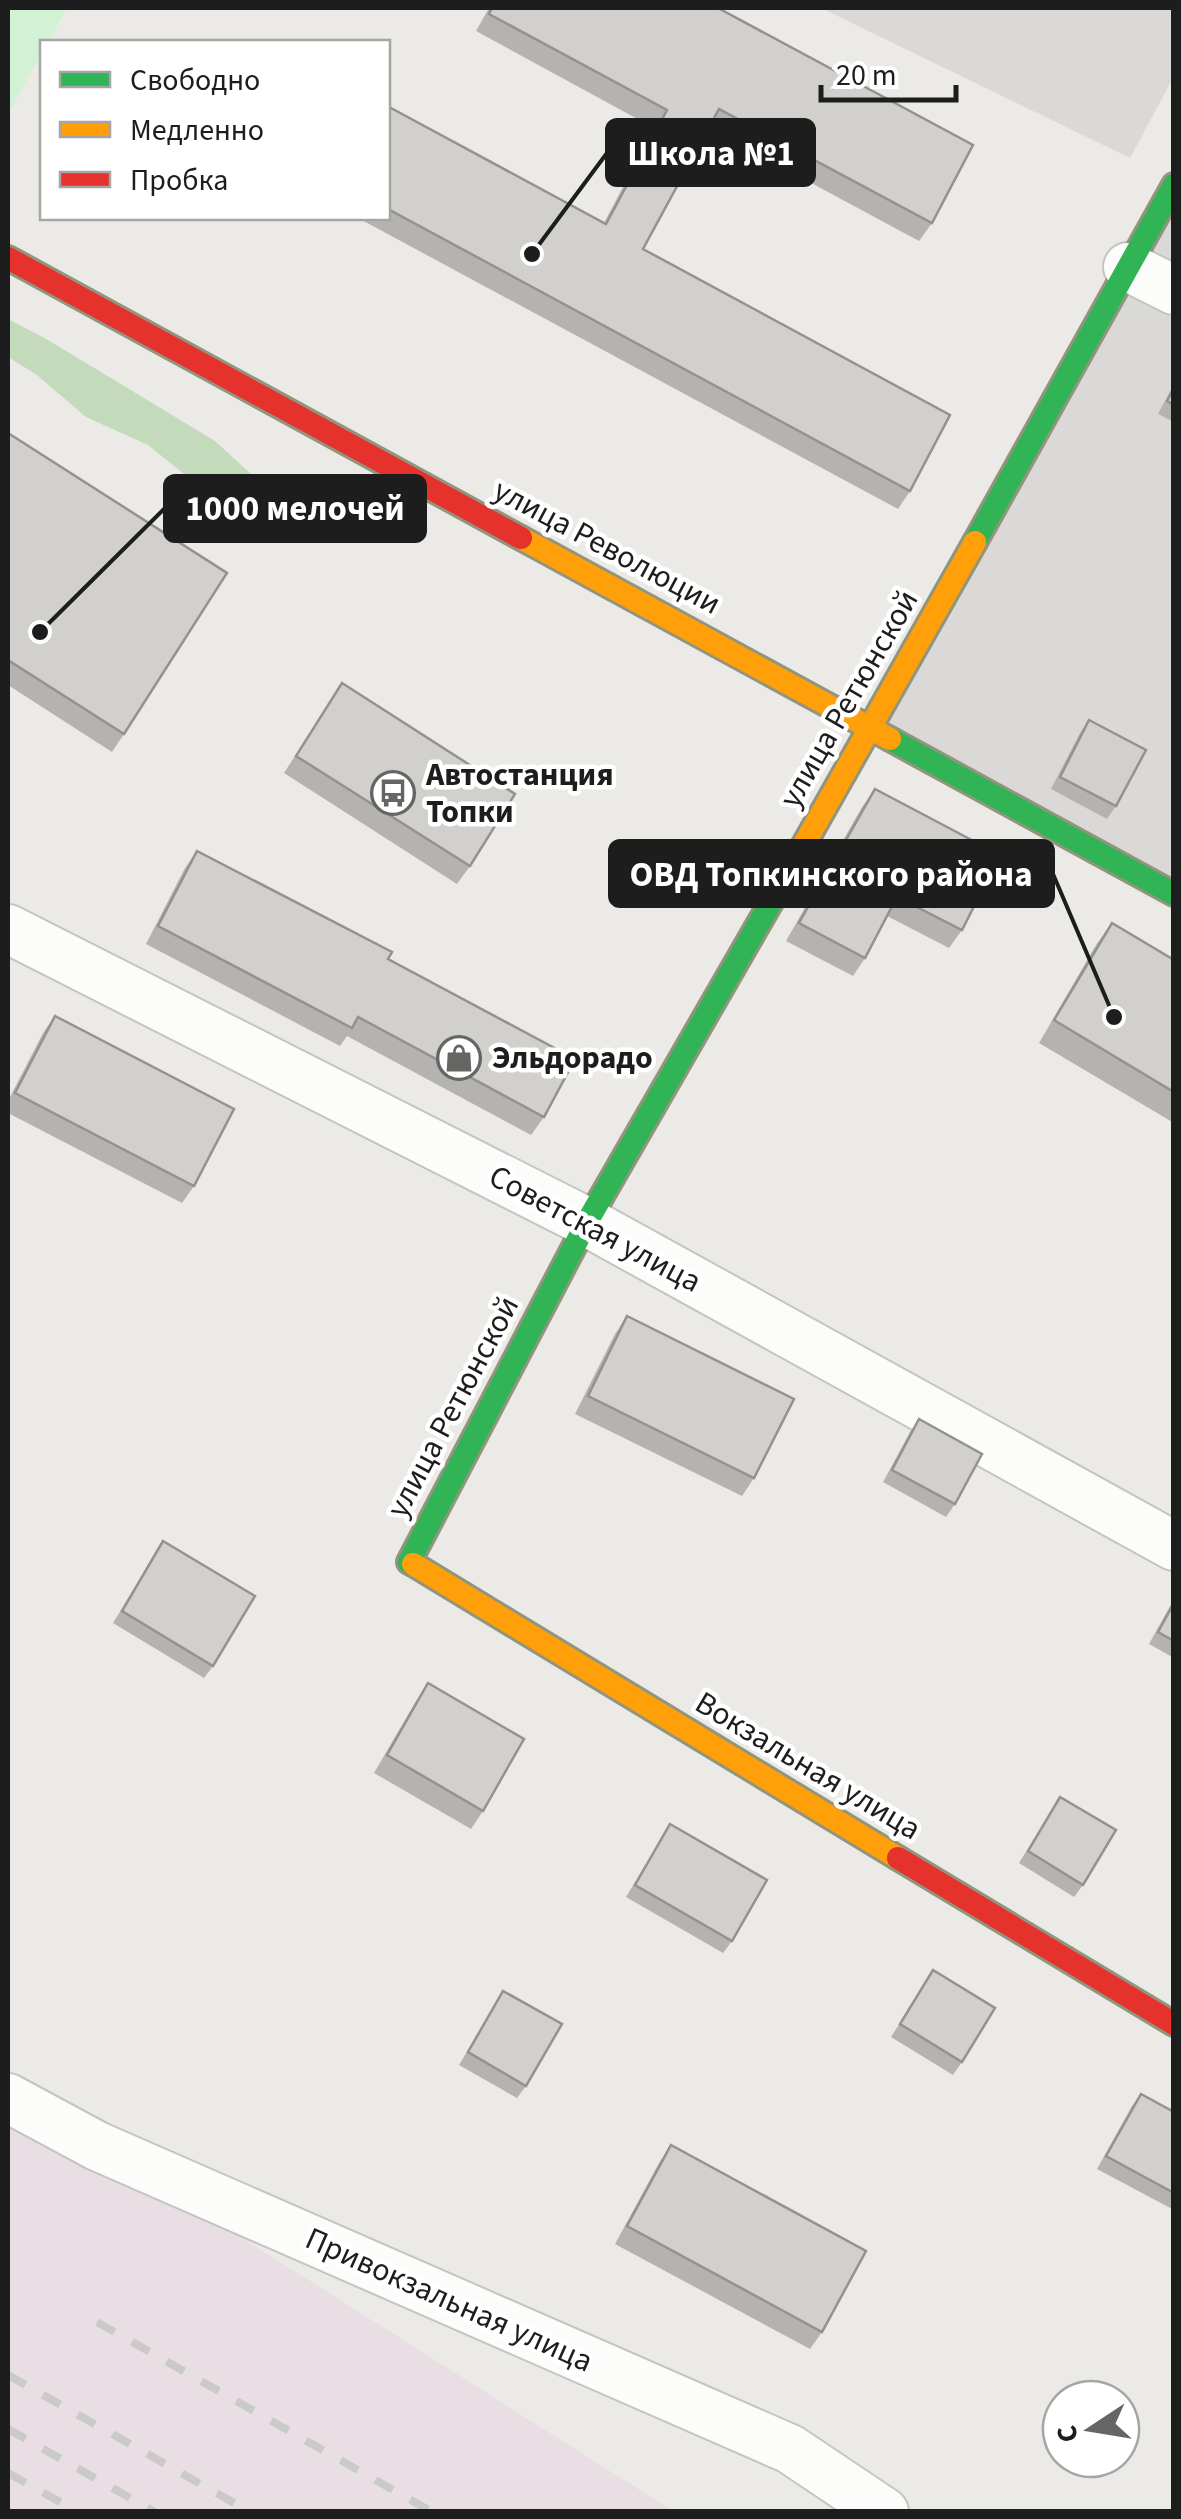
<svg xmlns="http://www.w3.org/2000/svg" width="1181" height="2519" viewBox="0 0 1181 2519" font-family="'Source Sans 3',sans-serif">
  <rect width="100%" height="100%" fill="#ebeae6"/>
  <path fill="#dad9d7" d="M821,8h352v70l-43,80z
    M1173,185v715l-301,-172z"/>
  <path fill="#e9dee4" d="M8,2095l89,51 576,365h-665z"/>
  <path fill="#c4dbbb" d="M8,319l40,21 167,101 37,34 2,19 -29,13 -77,-62 -62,-28 -49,-42 -29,-18z"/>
  <path fill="#d3f2d5" d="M8,8h59l-19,34h-6v10l-34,63z"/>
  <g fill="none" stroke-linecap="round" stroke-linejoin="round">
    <g stroke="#c4c4c2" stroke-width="52">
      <path id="street" d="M1128,267l46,23
        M8,929l579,293 587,324
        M8,2098l89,48 693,303 94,63"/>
    </g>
    <g stroke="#92957e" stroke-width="28">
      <path id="fast" d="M975,542l199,-357
        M890,739l284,155
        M413,1564l-4,-2 178,-340 198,-344"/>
    </g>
    <g stroke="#92957e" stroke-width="28">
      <path id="slow" d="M521,538l369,201
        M785,878l190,-336
        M413,1564l485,294"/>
    </g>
    <g stroke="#92957e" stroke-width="28">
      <path id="jam" d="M8,258l513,280
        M898,1858l276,166"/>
    </g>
    <use href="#street" stroke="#fcfcfb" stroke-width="48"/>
    <use href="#fast" stroke="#30b455" stroke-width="22"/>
    <use href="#slow" stroke="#ff9f0a" stroke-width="22"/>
    <use href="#jam" stroke="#e5322d" stroke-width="22"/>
    <path stroke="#cacac9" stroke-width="8" stroke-dasharray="20 20" stroke-linecap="butt" d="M97,2322l335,190
      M8,2375l242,137
      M8,2429l147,83
      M8,2473l70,39"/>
  </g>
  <path fill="#b5b3b0" d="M489,8h229l214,215 -13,18 -210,-113 -66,121 267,242 -12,18 -540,-291h30v-109l216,114 50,-95 -178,-97z
    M1174,384v38l-16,-8z
    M8,433l116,301 -12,18 -104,-67z
    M342,683l128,183 -13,18 -173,-111z
    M1089,720l27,86 -9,13 -56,-30 29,-56z
    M875,789l87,141 -13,18 -62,-32 -22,42 -12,18 -67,-35 76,-134z
    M197,851l191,108 156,158 -13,18 -184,-99 -7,10 -194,-102 39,-76z
    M1112,923l62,37v163l-135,-80 57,-98z
    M55,1016l139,170 -12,17 -174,-90v-12l35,-68z
    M627,1316l127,162 -12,18 -167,-82 40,-80z
    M919,1419l36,85 -9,13 -63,-35 27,-50z
    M163,1541l50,125 -9,12 -91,-55z
    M1174,1599v59l-25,-14z
    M428,1683l55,128 -12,18 -97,-56 42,-72z
    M1060,1797l23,88 -9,12 -55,-34z
    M670,1824l62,117 -9,12 -97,-56z
    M933,1970l29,92 -9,13 -62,-38z
    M503,1991l23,95 -9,12 -58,-33z
    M1141,2094l33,18v98l-77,-41 35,-63z
    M671,2145l151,187 -12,17 -195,-105 44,-81z"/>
  <path fill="#d2d0cd" stroke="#939290" stroke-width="2.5" d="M492,8h226l255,137 -41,78 -213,-114 -76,140 307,166 -40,76 -522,-282v-99l1,-3 217,117 61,-114 -178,-96z
    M1174,388v17l-7,-4z
    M8,433l219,140 -103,161 -116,-74z
    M342,683l173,111 -45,72 -174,-110z
    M1089,720l57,30 -30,56 -56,-29z
    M875,789l125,66 -38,75 -65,-33 -32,61 -66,-35z
    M197,851l195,101 -4,7 187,100 -31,58 -186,-100 -6,11 -194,-102z
    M1112,923l62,37v132l-120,-72z
    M55,1016l179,93 -40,77 -179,-93z
    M627,1316l167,83 -40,79 -166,-82z
    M919,1419l63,35 -27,50 -63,-34z
    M163,1541l92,55 -42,70 -91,-55z
    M1174,1603v38l-16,-9z
    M428,1683l96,56 -41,72 -96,-56z
    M1060,1797l56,33 -33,55 -55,-34z
    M670,1824l97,56 -35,61 -97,-56z
    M933,1970l62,38 -33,54 -62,-38z
    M503,1991l59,33 -36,62 -58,-34z
    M1141,2094l33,18v81l-68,-37z
    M671,2145l195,106 -44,81 -195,-106z"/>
  <defs>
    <g id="bus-ring" transform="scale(2.25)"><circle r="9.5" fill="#fff" stroke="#656563" stroke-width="1.5"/><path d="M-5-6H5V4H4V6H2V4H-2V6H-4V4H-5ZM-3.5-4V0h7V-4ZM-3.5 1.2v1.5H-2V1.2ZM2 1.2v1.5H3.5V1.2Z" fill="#656563"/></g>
    <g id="shop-ring" transform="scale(2.25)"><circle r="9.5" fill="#fff" stroke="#656563" stroke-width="1.5"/><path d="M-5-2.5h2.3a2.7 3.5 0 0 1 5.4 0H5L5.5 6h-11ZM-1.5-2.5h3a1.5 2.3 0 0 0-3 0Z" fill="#656563"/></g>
  </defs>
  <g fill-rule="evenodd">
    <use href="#bus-ring" x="393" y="793"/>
    <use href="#shop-ring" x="459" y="1058"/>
  </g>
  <g text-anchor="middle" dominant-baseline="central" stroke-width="9" stroke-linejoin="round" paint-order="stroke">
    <g font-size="32" fill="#1d1d1d" stroke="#fff">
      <text transform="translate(607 547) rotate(28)">улица Революции</text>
      <text transform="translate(849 699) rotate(-60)">улица Ретюнской</text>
      <text transform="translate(595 1229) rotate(28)">Советская улица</text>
      <text transform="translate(453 1407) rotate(-62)">улица Ретюнской</text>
      <text transform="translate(808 1766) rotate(31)">Вокзальная улица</text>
      <text transform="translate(449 2300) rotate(24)">Привокзальная улица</text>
    </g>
    <g font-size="32" font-weight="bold" fill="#1d1d1d" stroke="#fff" text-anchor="start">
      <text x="426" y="775">Автостанция<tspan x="426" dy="37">Топки</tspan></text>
      <text x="492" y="1058">Эльдорадо</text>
    </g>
  </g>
  <path fill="none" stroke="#1d1d1d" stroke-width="4" d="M532 254L607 153M40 632L165 508M1114 1017L1053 874"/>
  <g fill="#1d1d1d" stroke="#fff" stroke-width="4">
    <circle cx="532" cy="254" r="10"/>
    <circle cx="40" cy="632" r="10"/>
    <circle cx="1114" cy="1017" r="10"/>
  </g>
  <g fill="#1d1d1d" stroke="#1d1d1d" stroke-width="4">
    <rect x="607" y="120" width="207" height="65" rx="10"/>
    <rect x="165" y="476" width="260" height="65" rx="10"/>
    <rect x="610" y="841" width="443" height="65" rx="10"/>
  </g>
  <g font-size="35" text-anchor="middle" font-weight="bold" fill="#fff">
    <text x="711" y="165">Школа №1</text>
    <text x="295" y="520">1000 мелочей</text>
    <text x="831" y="886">ОВД Топкинского района</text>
  </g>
  <rect width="1181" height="2519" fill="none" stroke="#1d1d1d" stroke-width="20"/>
  <rect x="40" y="40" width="350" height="180" fill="#ffffff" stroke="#a5a5a5" stroke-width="2.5"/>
  <rect x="60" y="72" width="50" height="15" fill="#30b455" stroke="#a5a5a5" stroke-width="2.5"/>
  <text x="130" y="90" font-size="30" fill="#1d1d1d">Свободно</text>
  <rect x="60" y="122" width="50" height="15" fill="#ff9f0a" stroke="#a5a5a5" stroke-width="2.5"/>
  <text x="130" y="140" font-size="30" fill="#1d1d1d">Медленно</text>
  <rect x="60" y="172" width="50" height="15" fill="#e5322d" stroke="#a5a5a5" stroke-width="2.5"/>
  <text x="130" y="190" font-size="30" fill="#1d1d1d">Пробка</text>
  <g transform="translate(1091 2429) rotate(258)"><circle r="48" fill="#ffffff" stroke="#a5a5a5" stroke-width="2.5"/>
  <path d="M0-8L18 38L0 25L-18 38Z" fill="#656563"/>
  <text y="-15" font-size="28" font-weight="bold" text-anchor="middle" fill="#1d1d1d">С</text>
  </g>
  <path d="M821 85v15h135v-15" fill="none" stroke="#1d1d1d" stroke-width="5"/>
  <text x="836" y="85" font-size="30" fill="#1d1d1d" stroke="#ffffff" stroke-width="8" paint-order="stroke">20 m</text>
</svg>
